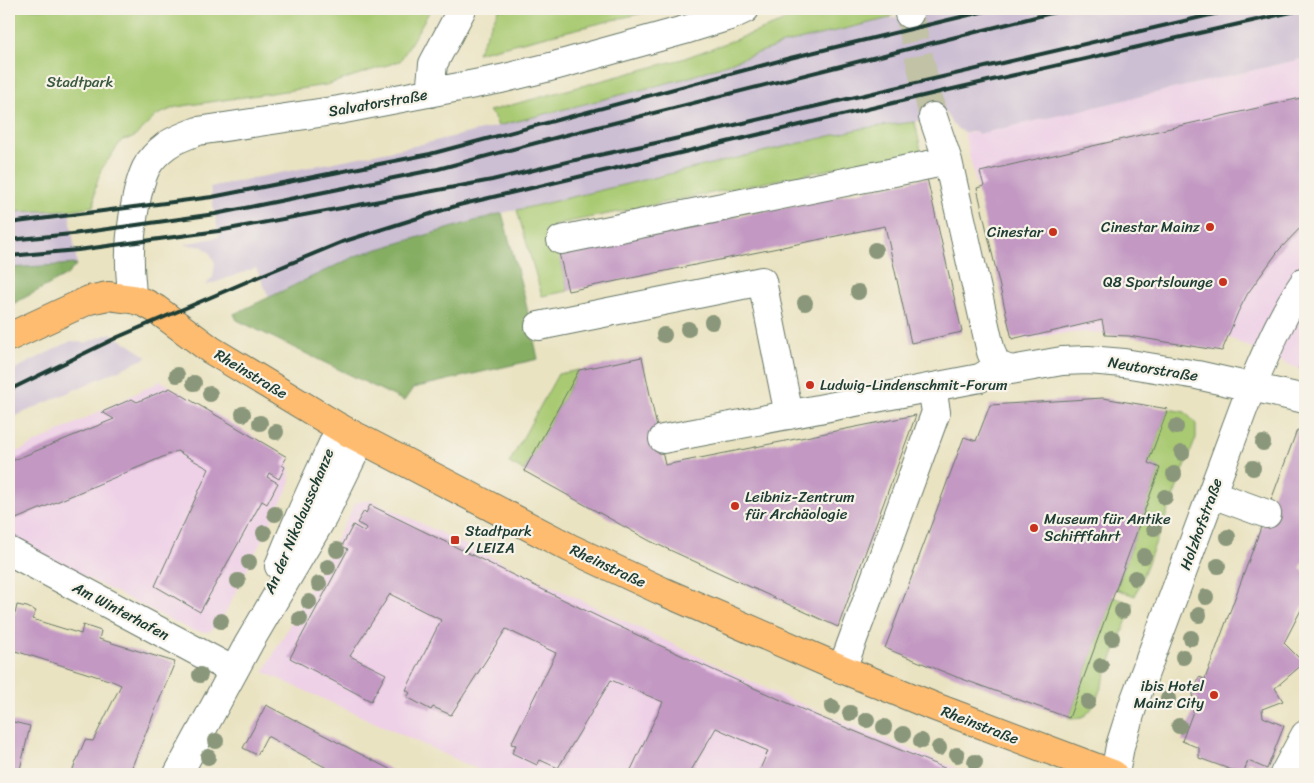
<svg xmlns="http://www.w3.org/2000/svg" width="1314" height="783" viewBox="0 0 1314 783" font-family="Sriracha,sans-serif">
  <rect width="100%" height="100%" fill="#f7f3e8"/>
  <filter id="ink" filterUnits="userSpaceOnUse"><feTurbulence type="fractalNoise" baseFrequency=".02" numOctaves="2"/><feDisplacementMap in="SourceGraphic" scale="10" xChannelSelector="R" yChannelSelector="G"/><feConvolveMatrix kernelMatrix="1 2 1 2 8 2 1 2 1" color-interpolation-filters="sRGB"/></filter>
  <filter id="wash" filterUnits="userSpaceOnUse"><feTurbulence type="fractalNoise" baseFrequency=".0096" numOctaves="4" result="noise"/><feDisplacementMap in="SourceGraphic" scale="20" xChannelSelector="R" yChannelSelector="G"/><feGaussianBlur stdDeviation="1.12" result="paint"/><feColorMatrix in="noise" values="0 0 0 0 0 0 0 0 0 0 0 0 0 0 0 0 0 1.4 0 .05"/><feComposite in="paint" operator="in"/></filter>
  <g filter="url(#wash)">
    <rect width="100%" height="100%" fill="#eae3c2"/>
    <path fill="#eed0e7" d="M1305,58v312l-6,-1 -72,-32 -5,14 -93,-15 -40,-4 -33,2 -29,5 -16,-5 -47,-202 8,1 5,-1 1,2z
      M161,381l128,77 1,26 -70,139 -11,9 -16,-1 -184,-92v-83z
      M372,500l403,193 195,81h-482l-224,-102 92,-170z"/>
    <path fill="#ccbed3" d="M931,9h374v49l-327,76 -1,-2h-13l-6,-3 -6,-5 -6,-11 -31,9 -51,6 -362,85 -144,42 -89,42 -13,-29 -51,18 8,-9 2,-14 -5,-10 -7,-6 -19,-3 35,-7 -9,-50 204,-41 84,-20 189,-48 99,-35z
      M69,210l8,54 -68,4v-56z
      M111,333l37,24 -139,62v-47l62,-31 14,2z"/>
    <path fill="#a9ca72" stroke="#648453" d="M9,9h422l-31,52 -74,24 -150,22 -19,8 -24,23 -11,2 -21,30 -6,19 -1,17 -25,4 -60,2z
      M499,9h160l-182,44z
      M807,9h89l-6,9 -104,25 -99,35 -189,48 -4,-9 -5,-6 193,-52 96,-35z
      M915,122l6,29 -368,74 15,66 -26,5 -25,-86 347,-82z
      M579,370l-55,101 -15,-8 49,-89z
      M1168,409l17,3 11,12v14l-61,158 -19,-7 44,-121 -12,-5z
      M1113,597l20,7 -38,99c-7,12 -11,16 -26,15z"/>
    <path fill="#86ae64" stroke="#52764c" d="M502,213l23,86 13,60 -125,29 -9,13 -167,-81 -3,-6 124,-59z
      M77,264l-10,11 -58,31v-38z"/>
    <g id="blocks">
      <path fill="#c399c3" d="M1305,97v126l-26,27 -31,43 -10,19 -16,39 -93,-15 -24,-1 -3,-15 -73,17 -1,-2 -16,4 -35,-151 7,-2 -4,-14z
        M927,178l35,154 -51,11 -26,-117 -317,65 -9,-38z
        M1305,351v19l-6,-1z
        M642,357l23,108 251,-50 -78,212 -188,-86 -126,-70 55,-101z
        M170,388l117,69 -5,8 3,2 -6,12 -10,-6 -2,4 11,6 -11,21 -5,-3 -62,111 -45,-26 54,-117 -32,-18 -168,71v-60l105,-43 -12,-7 30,-13 5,3z
        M1103,398l65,11 -20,54 12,5 -91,250 -115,-42 -69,-28 79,-211 12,4 14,-36z
        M1297,430l8,2v126l-5,11 5,2v31l-21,41 20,20 -29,25 8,13 -21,8 1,8 21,9 -17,43 -19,-8 -5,13 -44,-16v-10l-17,-7 16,-43 -6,-1 7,-20 6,2z
        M370,505l235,115 106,49 104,46 144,59h-201l10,-23 -52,-23 -27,46h-60l34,-72 -52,-22 -53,88 -18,-8 -3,5 -25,-12 4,-8 -5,-1 45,-91 -50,-24 -55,86 -18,-8 -2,3 -24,-13 3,-4 -4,-3 35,-70 -51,-26 -40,62 36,18 -15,27 -81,-43 58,-109 -6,-3 11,-21 12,7 2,-4 -10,-5 7,-12 2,2z
        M17,605l10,2 9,4 -4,8 49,15 2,-9 18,6 -2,8 76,23 -46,112h-58l14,-34 8,1 28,-56 -9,-4 -103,-32v-37l6,2z
        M266,705l133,69h-61l-71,-38 -10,19 -14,-7z
        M9,721l21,5 -11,48h-10z"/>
    </g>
  </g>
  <g filter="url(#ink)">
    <use href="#blocks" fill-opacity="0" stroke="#676" stroke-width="1"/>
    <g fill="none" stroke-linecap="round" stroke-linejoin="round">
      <path stroke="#c1c2a6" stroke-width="28" stroke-dasharray="28 14" stroke-linecap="butt" d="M909,14l24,103"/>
      <g stroke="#676" stroke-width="30">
        <path id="minor" d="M909,9v5
          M430,93l3,-29 29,-55
          M933,117l15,44 43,191 4,9 5,5 11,4 51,-9 26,-1 36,3 73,12 108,24
          M561,240l387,-79
          M132,299c0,-12 -2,-23 -2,-35 -1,-25 5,-73 16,-96 4,-8 13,-17 21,-23 9,-6 20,-10 31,-14l141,-21 162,-31 53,-13 134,-37 42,-13 15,-7
          M539,326l223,-45 27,134
          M663,439l317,-61 20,-12
          M1212,494l55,20
          M9,551l225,120
          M279,566c18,-47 40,-92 61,-138
          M842,669l94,-257 -4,-24
          M178,774l71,-131 74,-126 38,-78
          M1115,774l5,-28 14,-44 117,-314c16,-37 31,-74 54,-107
          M1284,774l21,-39"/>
      </g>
      <g stroke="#676" stroke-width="30">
        <path id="major" d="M9,337l80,-37 19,-4 24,3 13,4 11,6 55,41 129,78 230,120 92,43 180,78 88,36 183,69"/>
      </g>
      <use href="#minor" stroke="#fff" stroke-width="28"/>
      <use href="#major" stroke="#febc70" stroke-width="28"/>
      <path stroke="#1f3d34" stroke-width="4" d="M9,223l203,-26 218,-43 360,-96 204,-49
        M9,240l63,-6 143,-20 223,-45 128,-34 501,-126
        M9,256l69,-6 140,-19 274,-51 79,-19 99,-21 566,-131
        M9,390l109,-53 142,-61 82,-34 117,-37 485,-114 361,-82"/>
    </g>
    <g fill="#8a977a">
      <circle cx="875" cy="250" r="8"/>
      <circle cx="858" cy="292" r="8"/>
      <circle cx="805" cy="303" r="8"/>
      <circle cx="712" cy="322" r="8"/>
      <circle cx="688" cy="329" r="8"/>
      <circle cx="664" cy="335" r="8"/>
      <circle cx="177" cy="375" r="8"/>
      <circle cx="194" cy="383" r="8"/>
      <circle cx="210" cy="394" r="8"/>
      <circle cx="243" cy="414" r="8"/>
      <circle cx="260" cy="423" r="8"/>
      <circle cx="1176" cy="427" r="8"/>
      <circle cx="276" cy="432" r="8"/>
      <circle cx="1263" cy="443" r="8"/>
      <circle cx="1182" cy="453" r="8"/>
      <circle cx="1253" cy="468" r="8"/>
      <circle cx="1174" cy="474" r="8"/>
      <circle cx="1165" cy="497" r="8"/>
      <circle cx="275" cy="514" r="8"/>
      <circle cx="1154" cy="528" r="8"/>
      <circle cx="264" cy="533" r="8"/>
      <circle cx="1228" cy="537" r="8"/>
      <circle cx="337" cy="550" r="8"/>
      <circle cx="1144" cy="556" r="8"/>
      <circle cx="249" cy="562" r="8"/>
      <circle cx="1218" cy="566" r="8"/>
      <circle cx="328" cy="567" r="8"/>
      <circle cx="1135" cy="578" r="8"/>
      <circle cx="238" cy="581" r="8"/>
      <circle cx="319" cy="584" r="8"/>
      <circle cx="1206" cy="597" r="8"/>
      <circle cx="309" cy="602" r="8"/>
      <circle cx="1122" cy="611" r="8"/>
      <circle cx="1199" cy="615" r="8"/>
      <circle cx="300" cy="619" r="8"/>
      <circle cx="221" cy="621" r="8"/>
      <circle cx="1112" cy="638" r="8"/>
      <circle cx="1191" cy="638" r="8"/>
      <circle cx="1183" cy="657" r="8"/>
      <circle cx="1101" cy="666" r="8"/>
      <circle cx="200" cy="675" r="8"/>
      <circle cx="1168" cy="699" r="8"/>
      <circle cx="1088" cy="702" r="8"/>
      <circle cx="832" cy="707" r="8"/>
      <circle cx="850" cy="713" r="8"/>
      <circle cx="867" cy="720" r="8"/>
      <circle cx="1179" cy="726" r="8"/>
      <circle cx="884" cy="727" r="8"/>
      <circle cx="903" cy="734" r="8"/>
      <circle cx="216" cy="741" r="8"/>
      <circle cx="921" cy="741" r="8"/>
      <circle cx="939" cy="748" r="8"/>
      <circle cx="957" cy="755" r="8"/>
      <circle cx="208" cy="757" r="8"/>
      <circle cx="975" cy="762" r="8"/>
    </g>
  </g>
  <g fill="#c8321e" stroke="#f7f3e8" stroke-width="2">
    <circle cx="1210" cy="227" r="5"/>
    <circle cx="1053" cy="232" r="5"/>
    <circle cx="1223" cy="282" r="5"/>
    <circle cx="810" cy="385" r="5"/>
    <circle cx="735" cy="506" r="5"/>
    <circle cx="1034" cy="528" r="5"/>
    <rect x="450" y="535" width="10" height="10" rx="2.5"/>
    <circle cx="1214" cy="695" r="5"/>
  </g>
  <g text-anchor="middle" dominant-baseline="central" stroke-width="4.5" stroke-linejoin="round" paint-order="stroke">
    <g font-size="15" fill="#3b5940" stroke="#f7f3e8">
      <text x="80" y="82">Stadtpark</text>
    </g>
    <g font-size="15" fill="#1f3d34" stroke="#f7f3e8">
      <text transform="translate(378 103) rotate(-10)">Salvatorstraße</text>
      <text transform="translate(1153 369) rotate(9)">Neutorstraße</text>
      <text transform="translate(251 374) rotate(31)">Rheinstraße</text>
      <text transform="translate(299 521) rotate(-67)">An der Nikolausschanze</text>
      <text transform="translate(1201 524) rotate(-70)">Holzhofstraße</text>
      <text transform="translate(608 566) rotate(25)">Rheinstraße</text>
      <text transform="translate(121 611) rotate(28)">Am Winterhafen</text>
      <text transform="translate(980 725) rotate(21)">Rheinstraße</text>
    </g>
    <g font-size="15" fill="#1f3d34" stroke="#f7f3e8" text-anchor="end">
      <text x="1200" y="227">Cinestar Mainz</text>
      <text x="1043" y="232">Cinestar</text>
      <text x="1213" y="282">Q8 Sportslounge</text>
      <text x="820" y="385" text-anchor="start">Ludwig-Lindenschmit-Forum</text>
      <text x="745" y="497" text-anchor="start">Leibniz-Zentrum<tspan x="745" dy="17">für Archäologie</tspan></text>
      <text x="1044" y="519" text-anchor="start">Museum für Antike<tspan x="1044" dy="17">Schifffahrt</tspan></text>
      <text x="465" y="531" text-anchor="start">Stadtpark<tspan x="465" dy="17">/ LEIZA</tspan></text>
      <text x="1204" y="686">ibis Hotel<tspan x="1204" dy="17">Mainz City</tspan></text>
    </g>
  </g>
  <rect width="1314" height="783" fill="none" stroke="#f7f3e8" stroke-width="30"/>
</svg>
